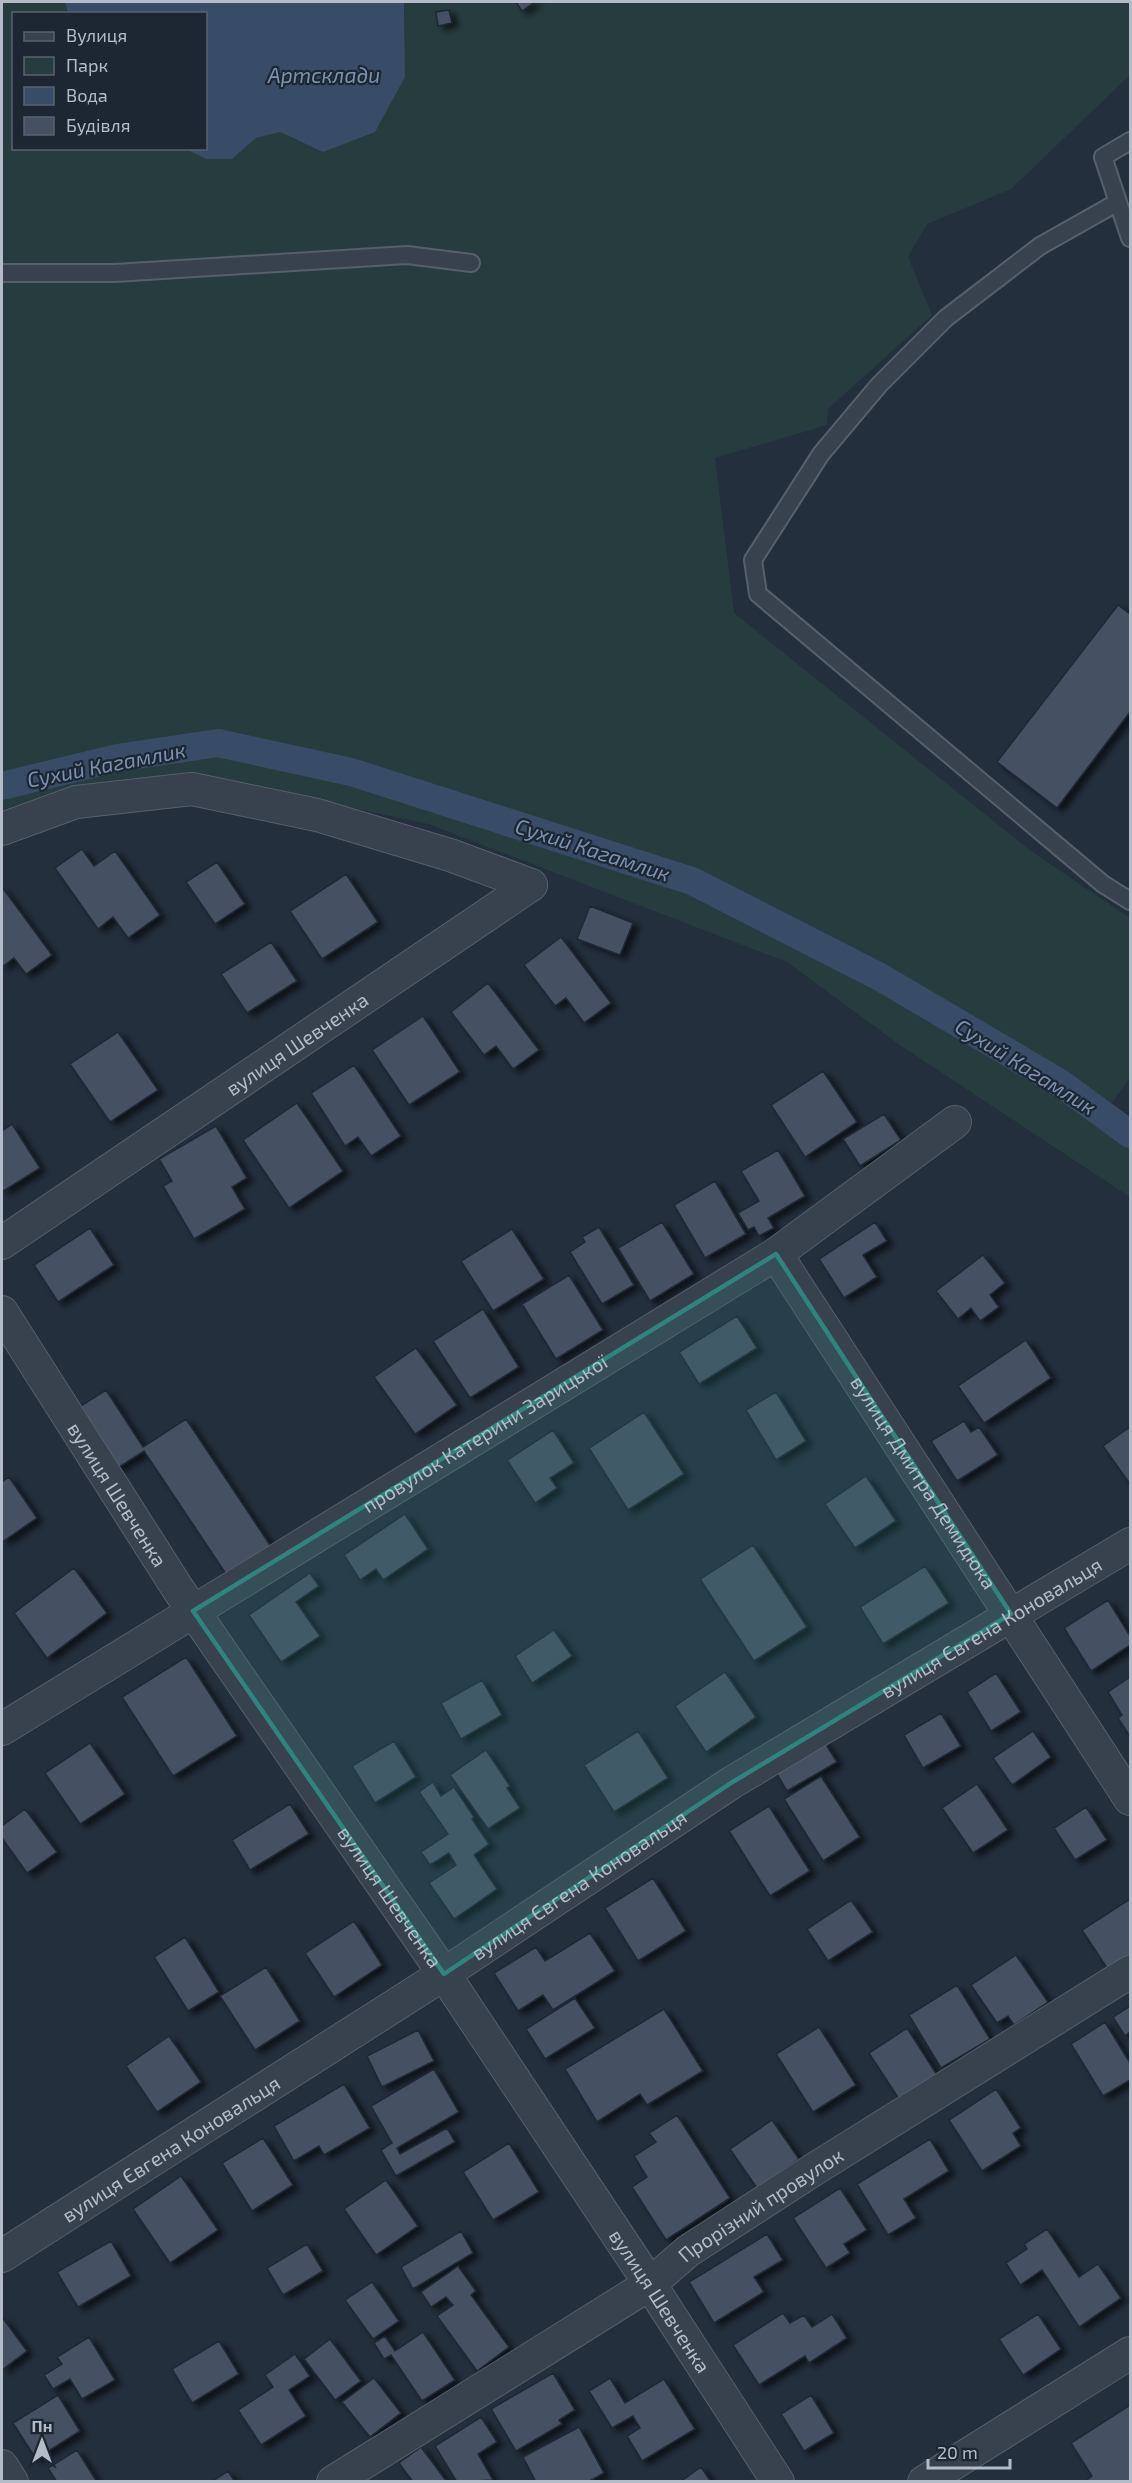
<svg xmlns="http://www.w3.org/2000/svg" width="1132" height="2483" viewBox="0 0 1132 2483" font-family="'Exo 2',sans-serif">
  <defs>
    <filter id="shadow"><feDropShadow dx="6" dy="4" stdDeviation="3" flood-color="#0009"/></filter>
  </defs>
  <rect width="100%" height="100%" fill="#242f3e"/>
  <path fill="#263c3f" d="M2,2h63l3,11 -54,1v134h172l20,11h25l25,-21 24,-7 17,10 108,-64 -1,-75h726v73l-119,114 -84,35 -19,33 24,58 -104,94 -1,16 -112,33 19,155 297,238 99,67v159l-19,27 19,14v79l-230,-152 -113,-83 -359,-138 -216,-46 -210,43z"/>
  <path fill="#394c67" d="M65,2h339l1,75 -30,55 -52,20 -43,-20 -24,6 -24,21h-26l-20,-10 20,-1v-134l-138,-1z"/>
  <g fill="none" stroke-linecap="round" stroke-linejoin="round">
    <path stroke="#394c67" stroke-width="28" d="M2,786l115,-28 101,-15 133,29 341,109 188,96 180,106 70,51"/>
  </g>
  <path fill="#455162" stroke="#1f2835" stroke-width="1.5" filter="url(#shadow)" d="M516,2h19l-13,9z
    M449,10l3,13 -14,3 -2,-14z
    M1118,605l12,9v98l-73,96 -60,-46z
    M82,849l12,17 21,-15 45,64 -32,23 -15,-21 -15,12 -43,-61z
    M217,862l28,42 -30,20 -29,-42z
    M346,874l32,48 -56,37 -32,-48z
    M2,887l50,68 -26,19 -12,-16 -12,9z
    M590,906l43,17 -13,32 -43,-16z
    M561,937l50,66 -27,20 -18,-25 -11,8 -31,-41z
    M271,942l26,39 -50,32 -26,-39z
    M488,983l51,67 -26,19 -17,-23 -12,9 -33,-43z
    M423,1016l37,56 -51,33 -37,-55z
    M118,1032l40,58 -48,32 -40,-58z
    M354,1065l47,71 -30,20 -13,-19 -13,9 -34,-53z
    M823,1071l34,51 -52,35 -34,-52z
    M297,1103l46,68 -54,37 -46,-68z
    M884,1114l17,26 -41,26 -17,-27z
    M12,1124l28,44 -38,24v-61z
    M216,1126l31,52 -15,9 13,22 -51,30 -31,-53 9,-5 -13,-22z
    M778,1150l27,46 -37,22 6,10 -15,8 -5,-9 -6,3 -10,-17 21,-12 -18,-30z
    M715,1181l31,53 -41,24 -31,-53z
    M662,1222l32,52 -44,27 -32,-53z
    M875,1222l12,19 -24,14 14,22 -33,21 -25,-39z
    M599,1227l35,58 -32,19 -32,-52 15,-10 -3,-5z
    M90,1228l24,37 -56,37 -24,-37z
    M512,1229l32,50 -51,32 -32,-50z
    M983,1255l22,28 -15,12 9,12 -19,14 -9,-13 -13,11 -22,-28z
    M569,1275l34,55 -47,29 -34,-55z
    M483,1309l36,58 -49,31 -37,-57z
    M737,1316l20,32 -58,36 -20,-32z
    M1026,1340l25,38 -67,45 -26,-37z
    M416,1348l41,57 -42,29 -41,-57z
    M106,1390l37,57 43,-28 86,129 -44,29 -84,-126 -28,18 -40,-60z
    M776,1392l30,49 -30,19 -30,-50z
    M644,1412l40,62 -56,36 -39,-62z
    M964,1421l7,11 8,-5 19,28 -41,26 -26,-40z
    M1130,1427v57l-27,-38z
    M553,1430l21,33 -24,15 7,10 -22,15 -28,-43z
    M866,1476l30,45 -41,27 -30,-44z
    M9,1477l28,41 -35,24v-60z
    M405,1514l23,35 -45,31 -7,-11 -16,11 -16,-25z
    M753,1545l54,82 -53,34 -54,-82z
    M925,1566l24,37 -66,41 -23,-37z
    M74,1568l33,45 -60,45 -33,-45z
    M310,1573l9,13 -23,16 24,34 -39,26 -32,-47z
    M1108,1600l22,36v9l-39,26 -27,-43z
    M554,1630l18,26 -40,27 -17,-27z
    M186,1657l51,79 -64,40 -51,-79z
    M725,1672l31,45 -50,35 -31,-46z
    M996,1673l25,39 -30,19 -24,-39z
    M1130,1677v57l-1,1 -11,-17 4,-3 -14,-23z
    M482,1680l20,35 -41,24 -20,-36z
    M941,1713l20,33 -38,22 -19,-33z
    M638,1731l30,47 -54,34 -30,-47z
    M1033,1731l18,26 -39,28 -19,-27z
    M823,1740l14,22 -50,29 -13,-22z
    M394,1741l22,36 -41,26 -23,-37z
    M90,1743l35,51 -45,30 -35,-51z
    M486,1750l24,36 -3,2 13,20 -32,21 -38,-54z
    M821,1776l39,61 -37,24 -39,-62z
    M433,1782l8,14 13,-9 20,30 -2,2 17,25 -15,11 23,34 -43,30 -25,-36 27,-18 -7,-12 -19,12 -9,-13 27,-18 -29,-42z
    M977,1784l31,46 -35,23 -31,-45z
    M290,1804l19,30 -59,36 -18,-30z
    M769,1806l41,65 -40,25 -41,-65z
    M1086,1807l21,33 -32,20 -21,-32z
    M25,1809l32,43 -30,21 -25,-35v-12z
    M653,1878l33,53 -48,30 -33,-53z
    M1130,1899v58l-21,14 -27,-41z
    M851,1900l22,32 -45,29 -21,-32z
    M354,1921l28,44 -48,32 -29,-44z
    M590,1933l25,38 -62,39 -10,-15 -25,16 -24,-38 42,-26 9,14z
    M185,1937l34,55 -31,19 -34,-54z
    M1016,1955l32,47 -34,23 -6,-9 -11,7 -26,-38z
    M266,1967l34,54 -45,29 -35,-54z
    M957,1985l33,54 -49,29 -32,-53z
    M575,1998l20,30 -50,31 -19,-30z
    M1130,2006v26l-5,4 -12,-19z
    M664,2009l39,62 -56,34 -7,-11 -43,28 -32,-53z
    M1105,2022l25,41v17l-27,16 -32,-52z
    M819,2027l37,58 -43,27 -37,-58z
    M907,2028l30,47 -38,24 -30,-46z
    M418,2030l16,31 -52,26 -15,-31z
    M169,2036l32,46 -44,30 -31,-46z
    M434,2069l25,43 -62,36 3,6 47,-26 8,14 -59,34 -15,-26 11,-7 -21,-37z
    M344,2084l26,44 -46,27 -5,-9 -25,15 -20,-35z
    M996,2089l25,39 -8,5 8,13 -39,25 -33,-51z
    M677,2115l53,83 -64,42 -34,-53 15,-10 -13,-21 22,-14 -7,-9z
    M772,2120l27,39 -42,29 -27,-39z
    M263,2138l30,47 -41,26 -30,-48z
    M930,2139l19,32 -45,28 12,19 -28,17 -31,-51z
    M509,2143l30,49 -46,28 -30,-48z
    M181,2176l37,54 -48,33 -37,-54z
    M386,2180l32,46 -42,29 -32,-46z
    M840,2188l27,42 -23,14 6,9 -24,15 -33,-50z
    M1047,2229l32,48 19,-13 23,34 -42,29 -37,-57 -22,15 -14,-22 21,-14 -3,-5z
    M461,2231l12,22 -60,36 -12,-22z
    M767,2234l16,26 -29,17 10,15 -50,31 -25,-41z
    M111,2241l20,35 -53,31 -21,-35z
    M307,2244l16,27 -40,24 -16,-27z
    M458,2266l18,25 -5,4 38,52 -32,24 -40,-55 16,-11 -7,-8 -15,10 -10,-15z
    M372,2282l27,39 -26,18 -28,-39z
    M783,2313l7,10 14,-8 8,12 20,-13 15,24 -38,25 -4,-7 -46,29 -26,-40z
    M1038,2314l23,35 -38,26 -24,-36z
    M2,2317l25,34 -25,19z
    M423,2332l32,48 -33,21 -31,-46 -7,4 -10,-16 11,-7 10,15z
    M89,2337l26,43 -33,19 -12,-20 -17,10 -9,-14 18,-11 -5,-7z
    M330,2339l31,42 -26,19 -31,-41z
    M219,2341l20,33 -47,29 -20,-34z
    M295,2354l15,22 -21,14 17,26 -45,29 -23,-35 35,-23 -8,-12z
    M553,2373l22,37 -16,10 3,4 -46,27 -25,-42z
    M374,2378l27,35 -31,24 -28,-35z
    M610,2378l15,25 39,-24 31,50 -53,32 -15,-25 13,-8 -7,-12 -21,12 -23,-37z
    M58,2395l22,36 -44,28 -23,-36z
    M811,2395l23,38 -30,18 -23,-37z
    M1130,2405v77h-46l8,-6 -21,-33z
    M481,2417l16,25 -19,12 15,26 -36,2 -22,-36z
    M579,2427l25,46 -16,9h-52l-13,-25z
    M421,2447l26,35h-34l-14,-19z
    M77,2450l20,32h-40l-9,-14z
    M701,2467l10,15h-31z
    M228,2471l7,11h-24z"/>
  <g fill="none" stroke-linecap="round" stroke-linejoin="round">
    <g stroke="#565f6c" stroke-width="20">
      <path id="service" d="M1130,141l-27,16 27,81
        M1118,202l-78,44 -94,72 -67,67 -58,69 -68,106 5,34 345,290 27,17
        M2,273h113l292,-18 64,8"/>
    </g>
    <g stroke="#565f6c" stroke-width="34">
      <g id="minor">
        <path d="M2,829l74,-27 116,-13 125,26 133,40 81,30"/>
        <path id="s1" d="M2,1243l529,-358"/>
        <path id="s2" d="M776,1254l354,545"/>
        <path id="s3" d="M2,1312l176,277 266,385 206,310 128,198"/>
        <path id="s4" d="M2,1729l774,-475 179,-132"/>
        <path id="s5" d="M2,2256l442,-282 287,-191 399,-239"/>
        <path d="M2,2466l10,16"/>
        <path id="s6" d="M333,2482l317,-198 38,-33 125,-81 317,-198"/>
        <path d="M924,2482l206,-129"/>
      </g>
    </g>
    <use href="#service" stroke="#38414e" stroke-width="16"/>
    <use href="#minor" stroke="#38414e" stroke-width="32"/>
  </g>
  <path fill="#308480" fill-opacity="0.2" stroke="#308480" stroke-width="4.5" stroke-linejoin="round" d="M776,1254l235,360 -280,169 -287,191 -251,-363z"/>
  <g text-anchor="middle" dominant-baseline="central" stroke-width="4.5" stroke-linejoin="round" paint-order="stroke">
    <g font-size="20" fill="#b4bcc9" stroke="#1d2633">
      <text stroke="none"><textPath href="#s1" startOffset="356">вулиця Шевченка</textPath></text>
      <text stroke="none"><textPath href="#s4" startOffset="566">провулок Катерини Зарицької</textPath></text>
      <text stroke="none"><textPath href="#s2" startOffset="272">вулиця Дмитра Демидюка</textPath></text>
      <text stroke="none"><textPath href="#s3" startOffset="216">вулиця Шевченка</textPath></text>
      <text stroke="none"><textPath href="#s5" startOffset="1172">вулиця Євгена Коновальця</textPath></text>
      <text stroke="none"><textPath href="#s5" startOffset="686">вулиця Євгена Коновальця</textPath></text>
      <text stroke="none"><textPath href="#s3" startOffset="702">вулиця Шевченка</textPath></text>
      <text stroke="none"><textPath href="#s5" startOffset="200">вулиця Євгена Коновальця</textPath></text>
      <text stroke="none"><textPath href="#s6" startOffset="510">Прорізний провулок</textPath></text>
      <text stroke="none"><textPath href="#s3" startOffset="1188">вулиця Шевченка</textPath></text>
    </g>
    <g font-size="21" font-style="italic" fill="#7c92b1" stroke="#1d2633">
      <text x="324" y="74">Артсклади</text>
      <text transform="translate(106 764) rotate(-11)">Сухий Кагамлик</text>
      <text transform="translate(593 849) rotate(18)">Сухий Кагамлик</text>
      <text transform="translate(1026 1066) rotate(32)">Сухий Кагамлик</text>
    </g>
  </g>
  <rect width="1132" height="2483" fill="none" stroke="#b4bcc9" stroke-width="6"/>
  <rect x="12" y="12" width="195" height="138" fill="#1d2633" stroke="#59626f" stroke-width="1.5"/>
  <rect x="24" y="32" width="30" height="9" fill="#38414e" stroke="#59626f" stroke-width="1.5"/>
  <text x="66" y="42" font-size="18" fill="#b4bcc9">Вулиця</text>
  <rect x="24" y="57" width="30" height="18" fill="#263c3f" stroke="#59626f" stroke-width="1.5"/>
  <text x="66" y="72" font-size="18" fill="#b4bcc9">Парк</text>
  <rect x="24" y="87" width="30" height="18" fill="#394c67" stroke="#59626f" stroke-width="1.5"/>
  <text x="66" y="102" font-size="18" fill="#b4bcc9">Вода</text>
  <rect x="24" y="117" width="30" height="18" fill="#455162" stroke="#59626f" stroke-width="1.5"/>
  <text x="66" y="132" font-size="18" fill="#b4bcc9">Будівля</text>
  <g transform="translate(42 2441)" stroke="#1d2633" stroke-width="4.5" paint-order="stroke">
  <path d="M0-4.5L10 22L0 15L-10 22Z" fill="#b4bcc9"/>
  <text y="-9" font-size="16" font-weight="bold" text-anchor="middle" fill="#b4bcc9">Пн</text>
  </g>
  <path d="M928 2459v9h82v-9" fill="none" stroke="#b4bcc9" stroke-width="3"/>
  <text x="937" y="2459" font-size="18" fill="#b4bcc9" stroke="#1d2633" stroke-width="4.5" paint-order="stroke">20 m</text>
</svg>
